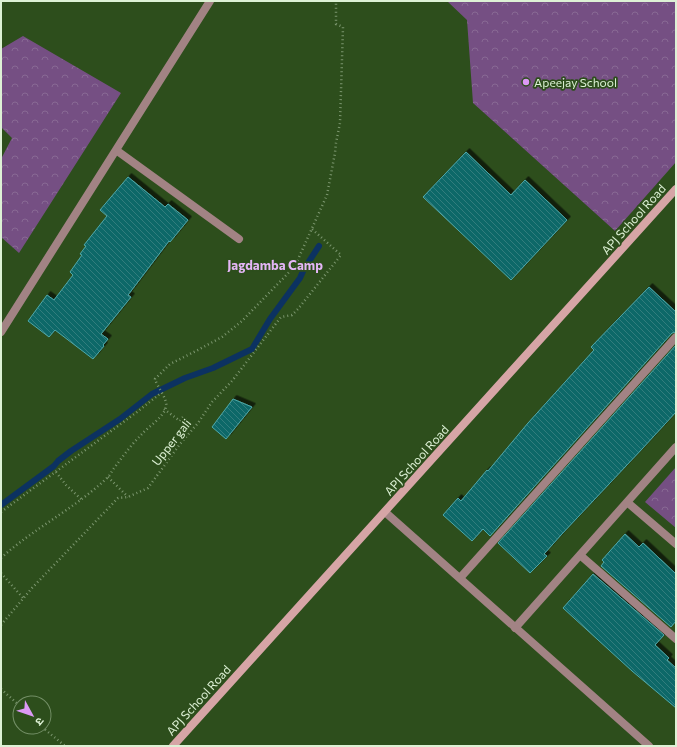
<svg xmlns="http://www.w3.org/2000/svg" width="677" height="747" viewBox="0 0 677 747" font-family="Commissioner,'Noto Sans Devanagari',sans-serif">
  <defs>
    <pattern id="park-crowns" width="20" height="18" patternUnits="userSpaceOnUse"><rect width="20" height="18" fill="#754f83"/><path d="M2 6a3 3 0 1 1 6 0M12 15a3 3 0 1 1 6 0" fill="none" stroke="#886994"/></pattern>
    <pattern id="building-back-hatch" width="6" height="6" patternUnits="userSpaceOnUse"><rect width="6" height="6" fill="#106768"/><path d="M-1 5l2 2M0 0l6 6M5-1l2 2" fill="none" stroke="#327d7d"/></pattern>
    <filter id="shadow"><feDropShadow dx="3.5" dy="-3.5" stdDeviation="0" flood-color="#0009"/></filter>
  </defs>
  <rect width="100%" height="100%" fill="#2d4e1c"/>
  <path fill="url(#park-crowns)" d="M447,1h229v161l-61,69 -142,-128 -6,-83z
    M23,36l98,57 -102,160 -18,-16v-78l11,-21 -11,-11v-78z
    M676,467v61l-31,-26z"/>
  <g fill="none" stroke-linecap="round" stroke-linejoin="round">
    <path stroke="#0c3261" stroke-width="6" d="M1,505l53,-39 4,-5 13,-10 49,-32 32,-25 33,-16 28,-10 39,-19 18,-30 30,-41 4,-9 15,-23"/>
  </g>
  <path fill="url(#building-back-hatch)" stroke="#4ea9aa" filter="url(#shadow)" d="M466,152l45,43 14,-15 42,40 -56,60 -88,-83z
    M128,177l37,30 3,-3 20,16 -18,22 -1,-1 -41,54 3,2 -30,37 7,5 -5,6 1,1 -11,13 -38,-29 -6,7 -21,-16 19,-26 7,5 19,-25 -3,-3 12,-17 -2,-1 6,-8 -2,-1 23,-29 -7,-6z
    M649,287l27,25v20l-4,1 -182,203 -7,-7 -11,12 -29,-26 15,-17 3,3 26,-31 1,1 40,-48 66,-73 -3,-3z
    M676,345v67l-34,37 -81,86 -17,19 3,2 -17,17 -32,-30z
    M233,399l19,8 -26,32 -14,-12z
    M625,534l14,13 4,-4 33,31v47l-5,6 -70,-61 3,-4 -2,-2z
    M593,574l71,61 -9,10 14,13 -2,2 9,8v40l-44,-37 -69,-63z"/>
  <g fill="none" stroke-linecap="round" stroke-linejoin="round">
    <path stroke="#7c976f" stroke-width="2.5" stroke-dasharray="1 3" stroke-linecap="butt" d="M164,409l16,12 3,-4 11,10
      M56,472l10,13 15,14
      M108,477l20,20
      M1,512l136,-100 24,-19
      M1,558c33,-30 75,-50 107,-81 3,-3 4,-7 7,-10 8,-11 17,-23 27,-33 7,-8 21,-16 24,-27 2,-8 -9,-20 -11,-28l15,-15 26,-13 26,-14 20,-16 53,-55 32,-71 8,-42 1,-10 4,-20 3,-96 -7,-3v-23
      M1,573l22,25
      M1,625l31,-37 86,-90 10,-1 20,-9 32,-44 18,-21 14,-21 20,-21 49,-64 11,-2 6,-6 43,-54 -29,-26
      M1,689l19,17
      M42,727l23,19"/>
    <path stroke="#a28384" stroke-width="8" d="M116,150l123,89
      M1,332l209,-331
      M627,502l49,42
      M385,512l264,234
      M580,555l96,84
      M460,578l216,-241
      M515,628l161,-181"/>
    <path stroke="#d6a5a6" stroke-width="8" d="M173,746l503,-557"/>
  </g>
  <circle fill="#dc99f5" stroke="#2d4e1c" stroke-width="1.5" cx="526" cy="82" r="4"/>
  <g text-anchor="middle" dominant-baseline="central" stroke-width="3.5" stroke-linejoin="round" paint-order="stroke">
    <g font-size="12" fill="#ddf1d5" stroke="#2d4e1c" text-anchor="start">
      <text x="534" y="82">Apeejay School</text>
    </g>
    <g font-size="12" fill="#ddf1d5" stroke="#2d4e1c">
      <text transform="translate(633 219) rotate(-48)">APJ School Road</text>
      <text transform="translate(171 442) rotate(-52)">Upper gali</text>
      <text transform="translate(416 460) rotate(-48)">APJ School Road</text>
      <text transform="translate(198 700) rotate(-48)">APJ School Road</text>
    </g>
    <g font-size="13" font-weight="bold" fill="#e4b6f6" stroke="#2d4e1c">
      <text x="275" y="265">Jagdamba Camp</text>
    </g>
  </g>
  <rect width="677" height="747" fill="none" stroke="#ddf1d5" stroke-width="4"/>
  <g transform="translate(32 715) rotate(130)"><circle r="19" fill="#2d4e1c" stroke="#738f66"/>
  <path d="M0-3L7 15L0 10L-7 15Z" fill="#dc99f5"/>
  <text y="-6" font-size="11" font-weight="bold" text-anchor="middle" fill="#ddf1d5">उ</text>
  </g>
</svg>
